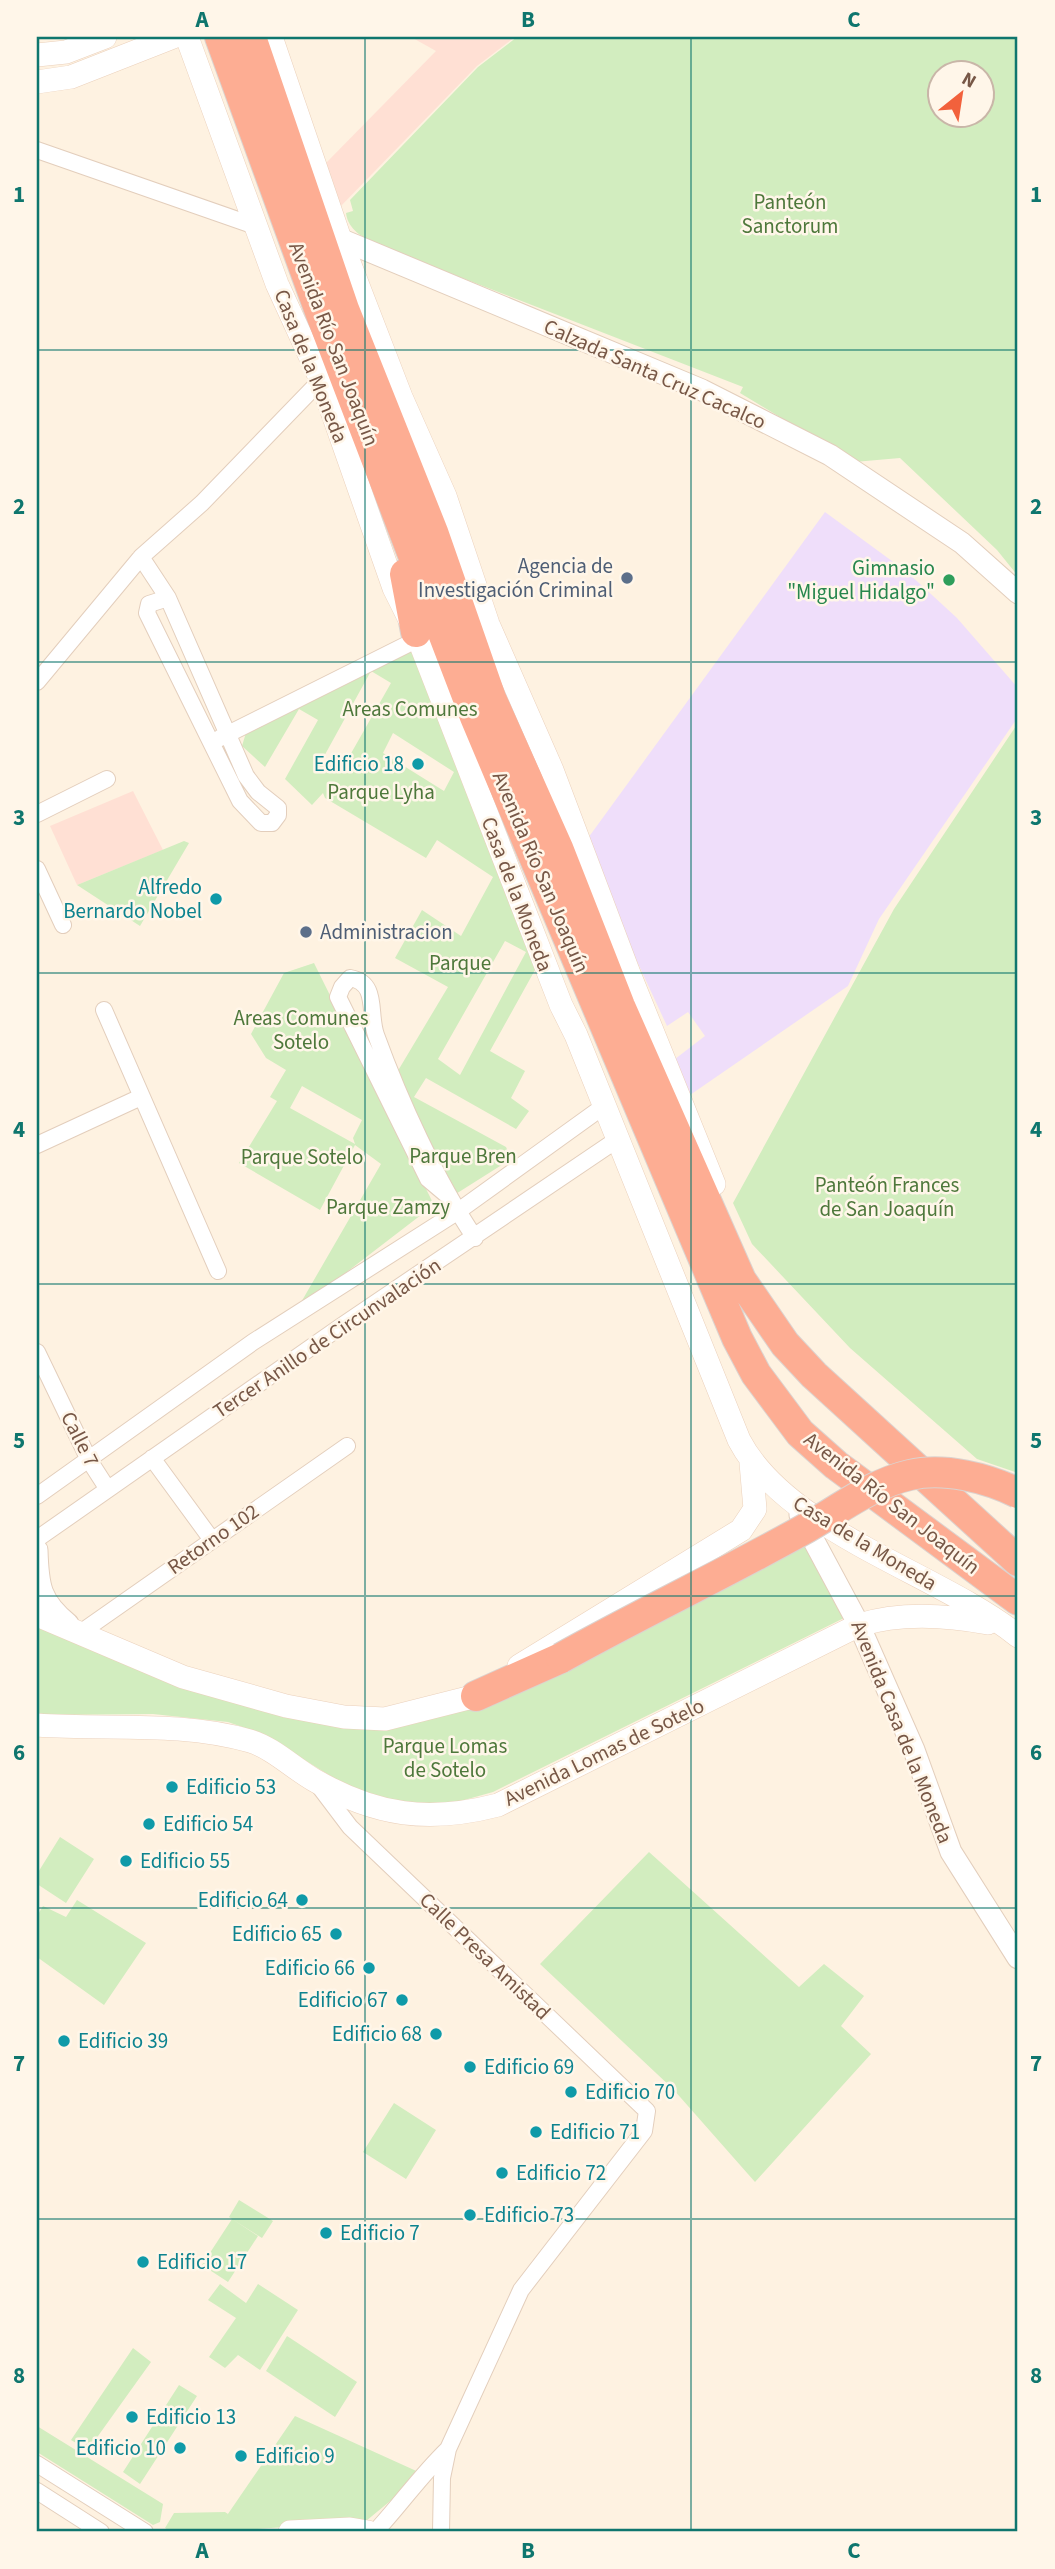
<svg xmlns="http://www.w3.org/2000/svg" width="1055" height="2569" viewBox="0 0 1055 2569" font-family="'Source Sans 3',sans-serif">
  <rect width="100%" height="100%" fill="#fef2e1"/>
  <path fill="#ffe0d4" d="M411,37h104l-38,29 -138,142 -14,-44 111,-113z
    M133,791l30,59 -86,35 -27,-59z"/>
  <path fill="#efdefa" d="M825,512l82,60 50,46 61,70v29l-139,202 -31,67 -158,109 -15,-36 30,-23 -17,-24 -21,14 -84,-181z"/>
  <path fill="#d2edbf" fill-rule="evenodd" d="M517,37h501v539l-21,-26 -97,-92 -46,4 -114,-69 3,-6 -366,-142c-14,-8 -29,-15 -31,-32l7,-2 -3,-11 128,-133zM940,74h42v42h-42z
    M418,648l122,313 -50,90 35,20 -14,27 18,13 -13,18 -90,-51 -12,19 92,50 5,12 -60,38 -55,-123 52,-87 -53,-29 27,-48 39,26 32,-59 -56,-37 -11,18 -101,-60 -2,-5 -11,12 -27,-26 33,-59 -19,-11 -34,58 -23,-21 6,-20zM371,671l20,12 -50,88 -19,-11zM393,733l61,39 -10,19 -61,-38zM505,941l21,11 -66,123 -22,-16z
    M1018,723v750l-41,-14 -127,-111 -98,-104 -19,-41 161,-294z
    M184,841l5,2 -49,83 -63,-41z
    M314,963l120,242 -138,106 85,-147 -26,-19 -35,65 -81,-47 38,-62 -7,-4 16,-27 -20,-12 -15,-24 33,-61zM302,1086l60,34 -9,18 2,6 -65,-36z
    M804,1539l40,79 -351,174 -43,12 -39,6 -44,-12 -107,-65 -32,-11 -75,-8 -116,1v-89l339,100z
    M60,1837l34,22 -28,44 -29,-19v-10z
    M649,1852l150,135 25,-23 40,32 -23,30 30,28 -116,128 -82,-93 -133,-125z
    M77,1900l69,43 -42,62 -67,-48v-41l6,-10 23,11z
    M394,2103l42,27 -30,49 -43,-27z
    M239,2200l34,21 -11,17 -30,-19 26,17 -30,46 -26,-17 30,-46 -3,-2z
    M220,2284l26,19 12,-19 40,26 -38,60 -22,-15 -13,13 -16,-11 27,-39 -28,-18z
    M287,2336l70,46 -22,35 -69,-46z
    M133,2348l18,14 -63,88 -17,-10z
    M179,2385l18,11 -57,88 -17,-12z
    M295,2416l128,58 -57,47 -151,11h-44l-6,-4 9,-15 51,-1 3,2 -9,13z
    M37,2426l126,78 -3,18 -7,3 -116,-73z"/>
  <g fill="none" stroke-linecap="round" stroke-linejoin="round">
    <g stroke="#e3cebc" stroke-width="18">
      <path id="minor" d="M37,150l218,76
        M141,557l27,41 78,178 12,16 20,16v7l-6,8h-11l-21,-22 -93,-188 2,-9 19,-6
        M37,682l104,-125 61,-54 119,-123
        M220,738l198,-99
        M37,814l70,-35
        M37,869l26,56
        M104,1010l114,261
        M37,1145l104,-48
        M447,1195l-19,-16 -90,-182 4,-10 8,-9c29,5 18,35 26,57 24,66 60,145 99,203
        M37,1352l52,108 18,28
        M152,1458l60,82
        M37,1496l216,-154 204,-130 147,-106
        M37,1539l303,-212 278,-188
        M80,1633l267,-187
        M319,1786l31,41 297,284 -3,20 -123,159 -73,159 -6,29 -1,54
        M37,2464l108,68
        M37,2491l64,41
        M375,2532c25,-27 46,-57 73,-83"/>
    </g>
    <g stroke="#e3cebc" stroke-width="23">
      <path id="tertiary" d="M340,239l362,151 128,65 132,88 56,50
        M800,1515l59,110 55,125 37,102 67,106
        M37,1550c1,36 3,51 31,74"/>
    </g>
    <g stroke="#ebd1bc" stroke-width="24">
      <path id="secondary" d="M187,37l90,247 44,96 73,208 22,44 145,373 15,30 163,405c48,92 200,133 279,196
        M271,37l69,202 61,158 44,99 43,128 64,146 76,201 86,213
        M37,55l29,-3 39,-15
        M37,82l34,-5 102,-40
        M37,1615l146,62 103,29 58,11 41,2 91,-23 12,-8
        M519,1666l222,-136 14,-21 -4,-46
        M37,1725c71,5 143,-4 213,16 23,7 43,27 64,39 62,36 115,43 184,25l361,-180c42,-13 87,-10 129,-2
        M290,2532l60,-3 18,3"/>
    </g>
    <g stroke="#dcd3cf" stroke-width="32">
      <path id="motorway" d="M220,37l102,280 153,400 262,621 19,36 44,59 36,32 182,135
        M251,37l93,272 89,223 58,166 67,150 62,158 121,274 44,64 29,31 204,186
        M405,574l11,58
        M476,1696l85,-38"/>
    </g>
    <use href="#minor" stroke="#fff" stroke-width="16"/>
    <use href="#tertiary" stroke="#fff" stroke-width="21"/>
    <use href="#secondary" stroke="#fff" stroke-width="23"/>
    <use href="#motorway" stroke="#fdad93" stroke-width="30"/>
    <g stroke="#dcd3cf" stroke-width="32" stroke-linecap="butt">
      <path id="motorway-bridge" d="M561,1658c79,-44 161,-83 240,-127 35,-19 69,-47 109,-56 34,-8 77,3 108,18"/>
    </g>
    <use href="#motorway-bridge" stroke="#fdad93" stroke-width="30"/>
  </g>
  <path fill="none" stroke="#0f766e" stroke-width="2" stroke-opacity="0.55" d="M365,37v2495M691,37v2495M37,350h981M37,662h981M37,973h981M37,1284h981M37,1596h981M37,1908h981M37,2219h981"/>
  <g fill="#5c6f8a" stroke="#fff6e9" stroke-width="2.5">
    <circle cx="627" cy="578" r="7"/>
    <circle cx="306" cy="932" r="7"/>
  </g>
  <circle fill="#2e9e5b" stroke="#fff6e9" stroke-width="2.5" cx="949" cy="580" r="7"/>
  <g fill="#0f9aa8" stroke="#fff6e9" stroke-width="2.5">
    <circle cx="418" cy="764" r="7"/>
    <circle cx="216" cy="899" r="7"/>
    <circle cx="172" cy="1787" r="7"/>
    <circle cx="149" cy="1824" r="7"/>
    <circle cx="126" cy="1861" r="7"/>
    <circle cx="302" cy="1900" r="7"/>
    <circle cx="336" cy="1934" r="7"/>
    <circle cx="369" cy="1968" r="7"/>
    <circle cx="402" cy="2000" r="7"/>
    <circle cx="436" cy="2034" r="7"/>
    <circle cx="64" cy="2041" r="7"/>
    <circle cx="470" cy="2067" r="7"/>
    <circle cx="571" cy="2092" r="7"/>
    <circle cx="536" cy="2132" r="7"/>
    <circle cx="502" cy="2173" r="7"/>
    <circle cx="470" cy="2215" r="7"/>
    <circle cx="326" cy="2233" r="7"/>
    <circle cx="143" cy="2262" r="7"/>
    <circle cx="132" cy="2417" r="7"/>
    <circle cx="180" cy="2448" r="7"/>
    <circle cx="241" cy="2456" r="7"/>
  </g>
  <g text-anchor="middle" dominant-baseline="central" stroke-width="5" stroke-linejoin="round" paint-order="stroke">
    <g font-size="21" fill="#4e783b" stroke="#fff6e9">
      <text x="790" y="202">Panteón<tspan x="790" dy="24">Sanctorum</tspan></text>
      <text x="410" y="709">Areas Comunes</text>
      <text x="381" y="792">Parque Lyha</text>
      <text x="460" y="963">Parque</text>
      <text x="301" y="1018">Areas Comunes<tspan x="301" dy="24">Sotelo</tspan></text>
      <text x="463" y="1156">Parque Bren</text>
      <text x="302" y="1157">Parque Sotelo</text>
      <text x="887" y="1185">Panteón Frances<tspan x="887" dy="24">de San Joaquín</tspan></text>
      <text x="388" y="1207">Parque Zamzy</text>
      <text x="445" y="1746">Parque Lomas<tspan x="445" dy="24">de Sotelo</tspan></text>
    </g>
    <g font-size="21" fill="#775746" stroke="#fff6e9">
      <text transform="translate(334 344) rotate(69)">Avenida Río San Joaquín</text>
      <text transform="translate(311 366) rotate(68)">Casa de la Moneda</text>
      <text transform="translate(655 374) rotate(24)">Calzada Santa Cruz Cacalco</text>
      <text transform="translate(541 872) rotate(67)">Avenida Río San Joaquín</text>
      <text transform="translate(517 894) rotate(69)">Casa de la Moneda</text>
      <text transform="translate(327 1338) rotate(-34)">Tercer Anillo de Circunvalación</text>
      <text transform="translate(80 1439) rotate(63)">Calle 7</text>
      <text transform="translate(892 1503) rotate(38)">Avenida Río San Joaquín</text>
      <text transform="translate(213 1539) rotate(-35)">Retorno 102</text>
      <text transform="translate(865 1543) rotate(31)">Casa de la Moneda</text>
      <text transform="translate(902 1732) rotate(68)">Avenida Casa de la Moneda</text>
      <text transform="translate(604 1752) rotate(-26)">Avenida Lomas de Sotelo</text>
      <text transform="translate(485 1956) rotate(44)">Calle Presa Amistad</text>
    </g>
    <g font-size="21" fill="#4e5e75" stroke="#fff6e9" text-anchor="end">
      <text x="613" y="566">Agencia de<tspan x="613" dy="24">Investigación Criminal</tspan></text>
      <text x="320" y="932" text-anchor="start">Administracion</text>
    </g>
    <g font-size="21" fill="#27864d" stroke="#fff6e9" text-anchor="end">
      <text x="935" y="568">Gimnasio<tspan x="935" dy="24">"Miguel Hidalgo"</tspan></text>
    </g>
    <g font-size="21" fill="#0d838f" stroke="#fff6e9" text-anchor="start">
      <text x="404" y="764" text-anchor="end">Edificio 18</text>
      <text x="202" y="887" text-anchor="end">Alfredo<tspan x="202" dy="24">Bernardo Nobel</tspan></text>
      <text x="186" y="1787">Edificio 53</text>
      <text x="163" y="1824">Edificio 54</text>
      <text x="140" y="1861">Edificio 55</text>
      <text x="288" y="1900" text-anchor="end">Edificio 64</text>
      <text x="322" y="1934" text-anchor="end">Edificio 65</text>
      <text x="355" y="1968" text-anchor="end">Edificio 66</text>
      <text x="388" y="2000" text-anchor="end">Edificio 67</text>
      <text x="422" y="2034" text-anchor="end">Edificio 68</text>
      <text x="78" y="2041">Edificio 39</text>
      <text x="484" y="2067">Edificio 69</text>
      <text x="585" y="2092">Edificio 70</text>
      <text x="550" y="2132">Edificio 71</text>
      <text x="516" y="2173">Edificio 72</text>
      <text x="484" y="2215">Edificio 73</text>
      <text x="340" y="2233">Edificio 7</text>
      <text x="157" y="2262">Edificio 17</text>
      <text x="146" y="2417">Edificio 13</text>
      <text x="166" y="2448" text-anchor="end">Edificio 10</text>
      <text x="255" y="2456">Edificio 9</text>
    </g>
  </g>
  <rect width="1055" height="2569" fill="none" stroke="#fff6e9" stroke-width="77"/>
  <g transform="translate(961 94) rotate(30)"><circle r="33" fill="#fff6e9" stroke="#c9b6a8" stroke-width="2"/>
  <path d="M0-5L12 26L0 18L-12 26Z" fill="#f2613c"/>
  <text y="-10" font-size="19" font-weight="bold" text-anchor="middle" fill="#775746">N</text>
  </g>
  <rect x="38" y="38" width="978" height="2492" fill="none" stroke="#0f766e" stroke-width="2.5"/>
  <g font-size="23" text-anchor="middle" font-weight="bold" fill="#0f766e">
    <text x="202" y="27">A</text>
    <text x="528" y="27">B</text>
    <text x="854" y="27">C</text>
    <text x="19" y="202">1</text>
    <text x="1036" y="202">1</text>
    <text x="19" y="514">2</text>
    <text x="1036" y="514">2</text>
    <text x="19" y="825">3</text>
    <text x="1036" y="825">3</text>
    <text x="19" y="1137">4</text>
    <text x="1036" y="1137">4</text>
    <text x="19" y="1448">5</text>
    <text x="1036" y="1448">5</text>
    <text x="19" y="1760">6</text>
    <text x="1036" y="1760">6</text>
    <text x="19" y="2071">7</text>
    <text x="1036" y="2071">7</text>
    <text x="19" y="2383">8</text>
    <text x="1036" y="2383">8</text>
    <text x="202" y="2558">A</text>
    <text x="528" y="2558">B</text>
    <text x="854" y="2558">C</text>
  </g>
</svg>
